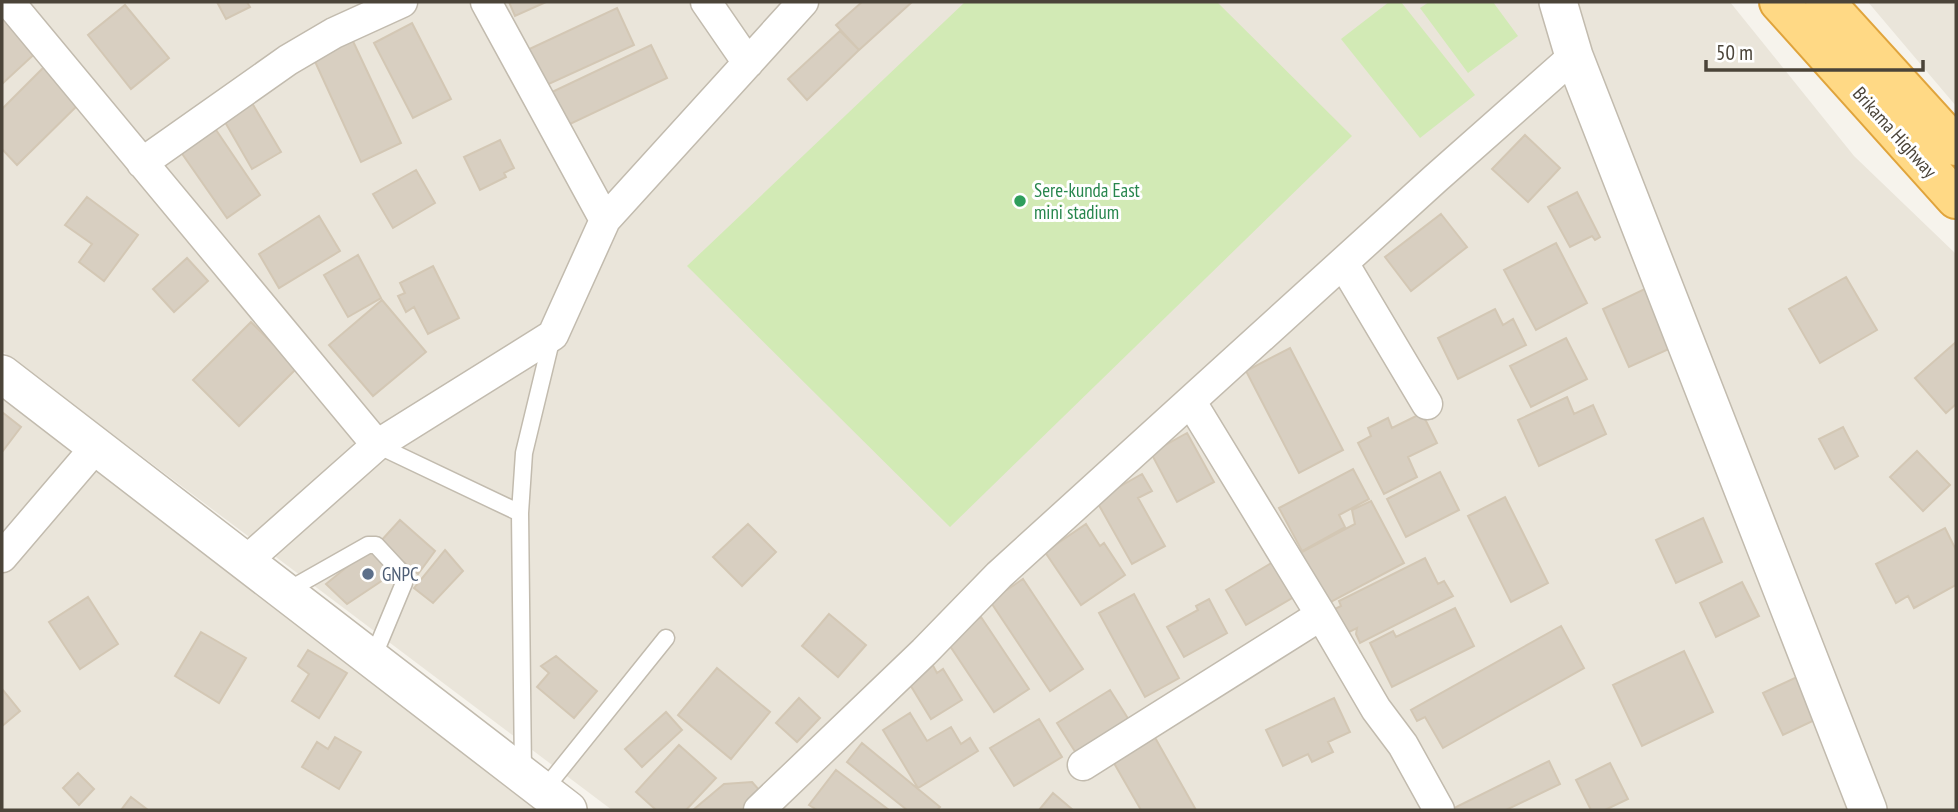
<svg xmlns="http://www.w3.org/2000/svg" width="1958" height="812" viewBox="0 0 1958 812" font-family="'PT Sans Narrow',sans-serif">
  <rect width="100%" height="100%" fill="#f6f3ec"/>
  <path fill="#eae5da" d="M2,2h1728l124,154 102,98v556h-1344l-610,-459z
    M1868,2h88v104z
    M2,399l535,411h-535z"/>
  <path fill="#d2eab5" d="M965,2h252l135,134 -402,391 -263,-261z
    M1389,2h12l74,93 -55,43 -79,-99z
    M1429,2h64l25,34 -50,37 -48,-65z"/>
  <path fill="#d8cfc1" stroke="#d3c7b4" stroke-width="2" d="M217,2h30l3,5 -24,12z
    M509,2h37l-31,14z
    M862,2h50l-53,48 -23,-25z
    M125,5l44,53 -38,31 -43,-54z
    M617,8l17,37 -94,43 -17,-36z
    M9,14l32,34 -39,36v-64z
    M412,23l39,76 -38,19 -39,-75z
    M840,31l19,19 -52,50 -19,-21z
    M351,37l50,106 -40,19 -49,-107z
    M651,45l16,33 -99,47 -16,-33z
    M49,62l36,36 -68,67 -15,-16v-40z
    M249,98l32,54 -29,17 -31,-54z
    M210,121l50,74 -33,23 -51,-73z
    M1525,135l35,33 -32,34 -36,-33z
    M500,140l14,28 -10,5 2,4 -26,13 -16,-33z
    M416,170l19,33 -42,25 -20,-34z
    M1577,192l23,45 -5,3 -3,-4 -22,11 -22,-40z
    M87,197l51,38 -34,46 -25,-19 13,-18 -27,-19z
    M1441,214l26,33 -56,44 -26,-34z
    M319,216l21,35 -61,37 -20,-34z
    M1556,243l31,60 -51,27 -32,-60z
    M358,255l23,43 -33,19 -24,-42z
    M187,258l21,23 -34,31 -21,-23z
    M433,266l26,52 -31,16 -14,-27 -8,5 -8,-16 7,-3 -5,-10z
    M1846,277l31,53 -57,33 -31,-54z
    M1653,285l27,59 -51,23 -26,-58z
    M382,300l44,52 -53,44 -44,-51z
    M1495,309l8,16 10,-6 13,26 -68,34 -20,-41z
    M251,322l46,46 -58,58 -46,-46z
    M1566,338l21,41 -56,28 -21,-41z
    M1956,342v62l-10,9 -31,-35z
    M1290,348l53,102 -44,23 -53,-102z
    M1567,397l7,17 19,-9 13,29 -67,32 -21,-46z
    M2,412l19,15 -19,25z
    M1422,413l15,30 -29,14 9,20 -33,17 -26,-51 13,-7 -3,-8 20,-10 4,10z
    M1843,427l15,29 -23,13 -16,-30z
    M1187,433l27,49 -37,20 -26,-49z
    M1917,451l33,34 -27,26 -33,-34z
    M1353,469l16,30 -30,16 6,12 -43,24 -23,-43z
    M1440,472l19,38 -53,27 -19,-38z
    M1142,474l10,17 -14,7 27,48 -33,18 -36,-64z
    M1505,497l43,86 -37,19 -43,-86z
    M1371,501l33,62 -77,41 -27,-51 55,-29 -3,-14z
    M1703,518l19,44 -46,21 -20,-43z
    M400,520l35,31 -17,23 -38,-32z
    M748,524l28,28 -34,34 -29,-29z
    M1086,524l14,22 4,-3 21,32 -44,30 -36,-53z
    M1945,528l11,22v35l-42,23 -6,-12 -12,7 -20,-39z
    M370,548l22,26 -45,30 -21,-20z
    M445,550l18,21 -30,32 -19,-15z
    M1425,558l13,26 6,-3 9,15 -93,47 -4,-9 1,-6 -10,5 -12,-24 6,-3 -2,-5z
    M1273,562l21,35 -48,28 -20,-35z
    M1023,579l60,90 -33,22 -60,-90z
    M1742,582l17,34 -43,21 -16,-34z
    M1134,594l45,84 -34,19 -46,-84z
    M88,597l30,47 -38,25 -31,-47z
    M1209,599l18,34 -43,24 -17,-30 31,-17 -2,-4z
    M1455,608l19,38 -82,41 -22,-44 23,-12 3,6z
    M829,614l37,31 -28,32 -36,-31z
    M981,617l48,72 -35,23 -48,-72z
    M1561,626l23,42 -141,80 -18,-31 -8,4 -6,-11z
    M201,632l45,26 -27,45 -44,-27z
    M308,650l39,23 -28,45 -27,-17 17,-27 -11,-8z
    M1684,651l29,61 -71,34 -29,-61z
    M556,656l41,35 -23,27 -37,-31 12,-14 -8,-7z
    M931,662l6,11 6,-4 19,31 -31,19 -25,-41z
    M717,668l53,44 -39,47 -53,-44z
    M1799,676l20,42 -36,17 -20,-42z
    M2,689l18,22 -18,15z
    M1110,690l24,38 -53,33 -24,-38z
    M799,698l21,20 -23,24 -21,-19z
    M1334,698l16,34 -22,10 5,10 -21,10 -4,-8 -25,12 -17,-36z
    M666,712l16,18 -40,37 -17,-18z
    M910,713l17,28 24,-14 10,17 9,-6 8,13 -60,37 -35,-58z
    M1039,719l23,38 -48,29 -24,-38z
    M1149,727l47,83h-55l-34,-59z
    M335,737l26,15 -22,37 -37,-22 15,-25 11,7z
    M862,743l78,64 -3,3h-30l-60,-48z
    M679,745l37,33 -30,32h-30l-20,-18z
    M1549,761l11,23 -54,26h-53l-1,-1z
    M1610,763l18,36 -23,11h-14l-15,-30z
    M836,770l53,40h-72l-8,-5z
    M78,773l16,16 -15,16 -16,-17z
    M752,782l16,18 -12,10h-63l31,-26z
    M1053,793l20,17h-34z
    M131,797l17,13h-27z"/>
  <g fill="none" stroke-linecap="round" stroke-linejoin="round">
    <g stroke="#c2bbae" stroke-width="19">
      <path id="service" d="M377,445l143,68
        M285,592l83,-47h8l26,28 2,10 -32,77
        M523,773l-3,-260 4,-60 28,-116
        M543,791l123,-153"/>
    </g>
    <g stroke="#c2bbae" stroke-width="33">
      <path id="minor" d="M9,2l368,443
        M706,2l42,61
        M142,163l146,-103 46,-27 68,-31
        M605,220l198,-218
        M1343,263l84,141
        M1191,402l130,213 55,94 27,36 36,65
        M2,557l94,-110
        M245,562l132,-117 176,-110 52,-115 -119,-218
        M1083,765l238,-150
        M759,810l165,-158 75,-77 436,-396 139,-123"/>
    </g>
    <g stroke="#c2bbae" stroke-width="40">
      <path id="tertiary" d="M1558,2l16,54 294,754
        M2,374l566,436"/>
    </g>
    <g stroke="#e0a43c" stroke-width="42">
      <path id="trunk" d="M1779,2l177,197
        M1825,2l131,144"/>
    </g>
    <use href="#service" stroke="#fff" stroke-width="16"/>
    <use href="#minor" stroke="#fff" stroke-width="30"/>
    <use href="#tertiary" stroke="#fff" stroke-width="37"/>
    <use href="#trunk" stroke="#ffd985" stroke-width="38"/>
  </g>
  <circle fill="#2e9e5b" stroke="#fff" stroke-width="2.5" cx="1020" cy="201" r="7"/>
  <circle fill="#5c6f8a" stroke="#fff" stroke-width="2.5" cx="368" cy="574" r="7"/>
  <g text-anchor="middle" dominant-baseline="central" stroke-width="6" stroke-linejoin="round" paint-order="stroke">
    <g font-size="19" fill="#4b4439" stroke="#fff">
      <text transform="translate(1895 132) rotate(48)">Brikama Highway</text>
    </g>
    <g font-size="19" fill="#27864d" stroke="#fff" text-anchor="start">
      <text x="1034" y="190">Sere-kunda East<tspan x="1034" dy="22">mini stadium</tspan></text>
    </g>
    <g font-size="19" fill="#4e5e75" stroke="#fff" text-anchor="start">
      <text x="382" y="574">GNPC</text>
    </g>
  </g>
  <rect width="1958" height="812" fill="none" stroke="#4b4439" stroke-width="7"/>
  <path d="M1706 60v10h217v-10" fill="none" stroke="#4b4439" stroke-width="3.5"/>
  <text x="1716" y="60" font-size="21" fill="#4b4439" stroke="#ffffff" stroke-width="5" paint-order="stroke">50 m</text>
</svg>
